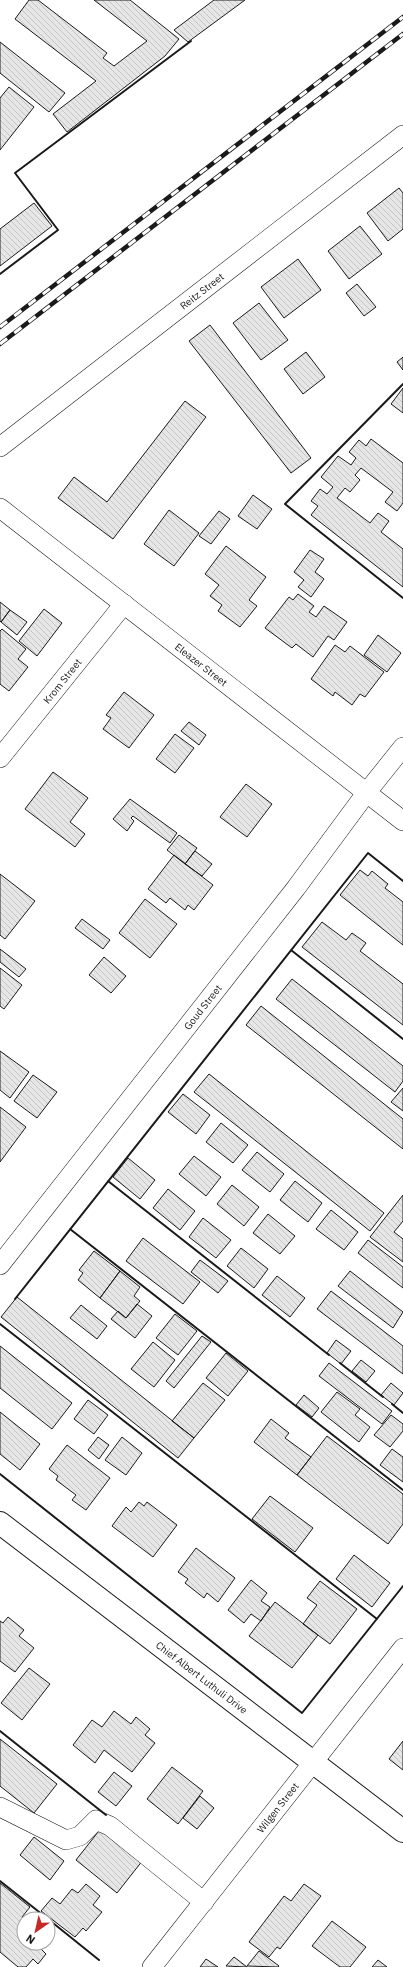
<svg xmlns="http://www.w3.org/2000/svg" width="403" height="1967" viewBox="0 0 403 1967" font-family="'IBM Plex Sans',sans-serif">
  <defs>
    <pattern id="building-back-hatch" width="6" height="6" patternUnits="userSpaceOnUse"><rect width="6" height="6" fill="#e6e6e6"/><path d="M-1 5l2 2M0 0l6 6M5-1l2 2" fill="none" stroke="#c5c5c5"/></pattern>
  </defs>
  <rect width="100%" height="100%" fill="#fff"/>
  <path fill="url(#building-back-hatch)" stroke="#1a1a1a" d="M29,0h9l69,53 -4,5 11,8 33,-25 -53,-41h36l49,39 -14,17 -98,76 -14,-18 43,-33 -81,-62z
    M214,0h31l-57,42 -14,-12z
    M0,42l65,51 -16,19 -49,-39z
    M9,87l25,20 -34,43v-52z
    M399,188l4,5v36l-15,12 -21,-28z
    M34,203l18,23 -52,40v-37z
    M360,226l22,28 -33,25 -21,-28z
    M298,259l23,31 -37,28 -23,-31z
    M357,284l19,23 -12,9 -18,-23z
    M259,303l29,37 -27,20 -28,-37z
    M210,325l101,133 -20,15 -102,-132z
    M306,352l19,25 -22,17 -19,-25z
    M403,357v13l-6,-8z
    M403,388v25l-12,-9z
    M185,401l21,16 -93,122 -55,-41 16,-21 33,25z
    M371,439l32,24v40l-6,8 -12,-9 8,-10 -32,-24 -6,7 5,5 -10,12 -5,-4 -8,10 33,25 8,-10 11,8 -8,11 22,17v38l-92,-72 7,-9 -7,-5 9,-12 7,5 6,-7 -12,-10 17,-21 13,9 5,-7 -7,-6 10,-12 7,6z
    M253,495l19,14 -15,20 -19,-13z
    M169,510l30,23 -25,33 -30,-22z
    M219,511l11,8 -19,25 -12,-8z
    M226,546l40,31 -17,23 8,6 -17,21 -22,-16 4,-6 -12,-9 9,-11 -14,-11z
    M310,550l14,9 -9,13 9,7 -13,18 -13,-10 6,-7 -10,-8z
    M298,594l16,12 -5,6 7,5 8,-11 23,16 -13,18 -6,-4 -15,21 -17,-13 -4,4 -27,-20 24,-31 4,3z
    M0,602l10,8 -9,12 -1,-1z
    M44,609l18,14 -25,33 -18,-15z
    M10,610l17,12 -10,13 -16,-13z
    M2,629l24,20 -8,10 10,8 -19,24 -9,-7v-53z
    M378,635l23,18 -14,19 -23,-17z
    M335,645l10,7 5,-6 34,26 -19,25 -5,-3 -8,11 -17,-13 -2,4 -22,-17z
    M124,692l30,23 -25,33 -26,-19 8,-11 -5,-3z
    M189,722l17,13 -7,10 -18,-14z
    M175,734l19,14 -19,25 -19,-14z
    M53,772l35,26 -18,24 15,12 -10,13 -50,-38z
    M246,784l26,20 -25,33 -27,-20z
    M130,799l47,34 -7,10 -37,-27 -2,2 3,3 -7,10 -14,-12z
    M179,835l18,13 -12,16 -18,-14z
    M195,851l17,13 -10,12 -17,-12z
    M174,855l39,30 -19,25 -6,-5 -3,5 -15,-12 -4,5 -18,-14z
    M360,870l8,6 4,-5 16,13 -3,4 18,14v43l-63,-50z
    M0,874l35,27 -30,38 -5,-4z
    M145,899l32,25 -27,34 -31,-25z
    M82,919l28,21 -7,9 -28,-21z
    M322,922l24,18 6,-7 14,10 -6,8 43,33v41l-101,-78z
    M0,949l26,20 -7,8 -19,-15z
    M104,957l22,19 -15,17 -22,-18z
    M0,968l22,17 -18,24 -4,-3z
    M292,979l111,87v15l-8,11 -119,-93z
    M261,1006l142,113v30l-157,-124z
    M0,1051l29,21 -19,26 -10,-8z
    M209,1074l175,139 -14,18 -176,-139z
    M33,1075l24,17 -20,26 -23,-17z
    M403,1088v23l-12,-9z
    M183,1094l27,21 -14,19 -28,-22z
    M0,1107l26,20 -26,35z
    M221,1123l27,22 -15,18 -27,-21z
    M257,1152l27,22 -14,18 -28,-22z
    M194,1156l27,21 -15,19 -27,-22z
    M128,1158l27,22 -15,19 -27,-22z
    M295,1181l27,22 -14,19 -28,-22z
    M232,1185l27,22 -15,19 -27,-22z
    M168,1189l27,22 -15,19 -27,-22z
    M403,1195v26l-9,11 9,7v23l-33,-25z
    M331,1210l27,22 -14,18 -28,-21z
    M268,1214l27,22 -15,18 -27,-21z
    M203,1218l28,22 -15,18 -27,-21z
    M143,1238l57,44 -17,22 -57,-43z
    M368,1240l35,27v21l-45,-35z
    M241,1248l27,21 -14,19 -27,-22z
    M94,1251l26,20 -20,27 -22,-18 5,-7 -4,-3z
    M200,1260l28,21 -10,12 -27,-21z
    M120,1271l20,16 -6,9 6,5 -14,17 -26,-20z
    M350,1271l53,41 -10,16 -55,-42z
    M277,1276l28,22 -15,19 -28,-22z
    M331,1291l72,55v28l-86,-65z
    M17,1297l177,141 -16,20 -177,-141z
    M137,1304l15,12 -17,22 -24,-19 7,-8 8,7z
    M81,1305l26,21 -10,13 -27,-21z
    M175,1314l22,17 -19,24 -22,-17z
    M202,1336l9,6 -37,46 -8,-7z
    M336,1340l15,11 -10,13 -14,-11z
    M153,1342l22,18 -21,27 -23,-18z
    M0,1346l72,57 -20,26 -52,-41z
    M226,1353l22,18 -20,25 -22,-18z
    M361,1360l14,11 -9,11 -14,-11z
    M329,1363l63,48 -10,13 -63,-48z
    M203,1383l22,17 -31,38 -22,-17z
    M391,1383l12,10 -9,12 -13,-10z
    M337,1392l23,17 -5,6 15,12 -11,15 -38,-30z
    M304,1395l15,13 -7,9 -16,-12z
    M88,1400l20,15 -14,19 -20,-15z
    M0,1412l40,32 -20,26 -20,-16z
    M391,1415l12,9v7l-13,16 -16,-12z
    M271,1419l18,14 -4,5 26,19 -14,18 -43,-33z
    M327,1436l76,58v30l-15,20 -91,-69z
    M98,1437l11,8 -10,14 -11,-9z
    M122,1437l20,16 -16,22 -21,-15z
    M67,1445l43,33 -24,32 -14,-10 4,-5 -20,-15 2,-4 -9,-7z
    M392,1449l11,8v25l-23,-17z
    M270,1496l43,32 -18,24 -43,-33z
    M139,1502l5,4 3,-4 30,23 -24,32 -41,-31 14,-19 5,5z
    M196,1548l39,30 -17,24 -11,-9 -3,5 -19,-15 3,-4 -10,-7z
    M354,1555l36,28 -18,24 -36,-28z
    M251,1580l16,13 -6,8 9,6 -9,14 -10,-7 -7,9 -16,-13z
    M320,1581l37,28 -27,35 -27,-20 14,-19 -10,-7z
    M275,1602l43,33 -26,33 -43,-32z
    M8,1617l16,13 -5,6 15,12 -19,24 -15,-11v-40l3,2z
    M29,1668l21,16 -28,36 -21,-17z
    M114,1711l17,13 5,-7 14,12 -5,6 10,8 -23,29 -28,-22 -9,13 -22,-18 19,-25 10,7z
    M0,1739l57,45 -23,29 -34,-27z
    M403,1741v29l-14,-11z
    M172,1767l31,24 -25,33 -31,-25z
    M114,1772l18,14 -16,20 -18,-14z
    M200,1796l14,12 -17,21 -14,-11z
    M102,1827l41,33 -26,33 -41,-33z
    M34,1837l30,24 -14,19 -30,-25z
    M0,1883l30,24 -8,10 3,2 -1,24h21l-4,6 5,5 -8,10 -5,-5 -7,8h-8l-18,-15z
    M86,1884l14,12 -7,9 9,7 -16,19 -3,-3 -8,9 -34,-26 11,-13 8,6 12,-15 6,4z
    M304,1884l17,12 -41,53 -3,-2 -8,10 -20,-15 35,-46 7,5z
    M332,1921l34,26 -16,20h-10l-28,-21z
    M259,1951l20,15 -1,1 -31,-1z
    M234,1957l13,10 -21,-1z
    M206,1959l12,8h-18z
    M378,1960l9,7h-15z"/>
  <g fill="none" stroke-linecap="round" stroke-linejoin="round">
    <g stroke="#1a1a1a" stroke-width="20">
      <g id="street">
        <path id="s1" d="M0,447l403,-312"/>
        <path id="s2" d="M0,508l403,313"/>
        <path id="s3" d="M0,758l124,-154"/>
        <path id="s4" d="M0,1265l296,-377 71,-96 36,-45"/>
        <path d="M0,1807l66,33 14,-4 16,-16 14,6 94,76"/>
        <path id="s5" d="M152,1967l251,-319"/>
      </g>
    </g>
    <g stroke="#1a1a1a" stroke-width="24">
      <g id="primary">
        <path id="s6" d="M0,1523l403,308"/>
      </g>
    </g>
    <use href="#street" stroke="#fff" stroke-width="19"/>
    <use href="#primary" stroke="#fff" stroke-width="22"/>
    <g stroke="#1a1a1a" stroke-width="4.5">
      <path id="rail" d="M0,327l403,-310
        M0,344l403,-310"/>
    </g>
    <use href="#rail" stroke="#fff" stroke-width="3" stroke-dasharray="9" stroke-linecap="butt"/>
    <path stroke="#1a1a1a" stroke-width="2" d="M0,274l58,-44 -43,-57 176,-132
      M403,384l-118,120 118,94
      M291,950l112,89
      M108,1181l221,174
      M70,1229l333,261
      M15,1299l353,-446 35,28
      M0,1324l377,295
      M340,1363l43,34
      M392,1404l11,9
      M0,1474l302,239 101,-127
      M0,1731l106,84
      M0,1881l48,38
      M48,1919l51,41"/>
  </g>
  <g text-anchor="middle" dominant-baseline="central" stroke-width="3" stroke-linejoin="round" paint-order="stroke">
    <g font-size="10" fill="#1a1a1a" stroke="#fff">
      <text stroke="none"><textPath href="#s1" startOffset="255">Reitz Street</textPath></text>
      <text stroke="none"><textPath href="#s2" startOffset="255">Eleazer Street</textPath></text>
      <text stroke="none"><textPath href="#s3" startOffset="99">Krom Street</textPath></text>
      <text stroke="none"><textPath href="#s4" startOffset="328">Goud Street</textPath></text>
      <text stroke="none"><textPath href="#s6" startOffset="254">Chief Albert Luthuli Drive</textPath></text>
      <text stroke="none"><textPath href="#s5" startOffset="203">Wilgen Street</textPath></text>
    </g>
  </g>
  <g transform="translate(36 1931) rotate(214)"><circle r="19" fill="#ffffff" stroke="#a3a3a3"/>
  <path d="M0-3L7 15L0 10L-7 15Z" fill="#c62828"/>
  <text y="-6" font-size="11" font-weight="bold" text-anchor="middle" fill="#1a1a1a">N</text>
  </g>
</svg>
